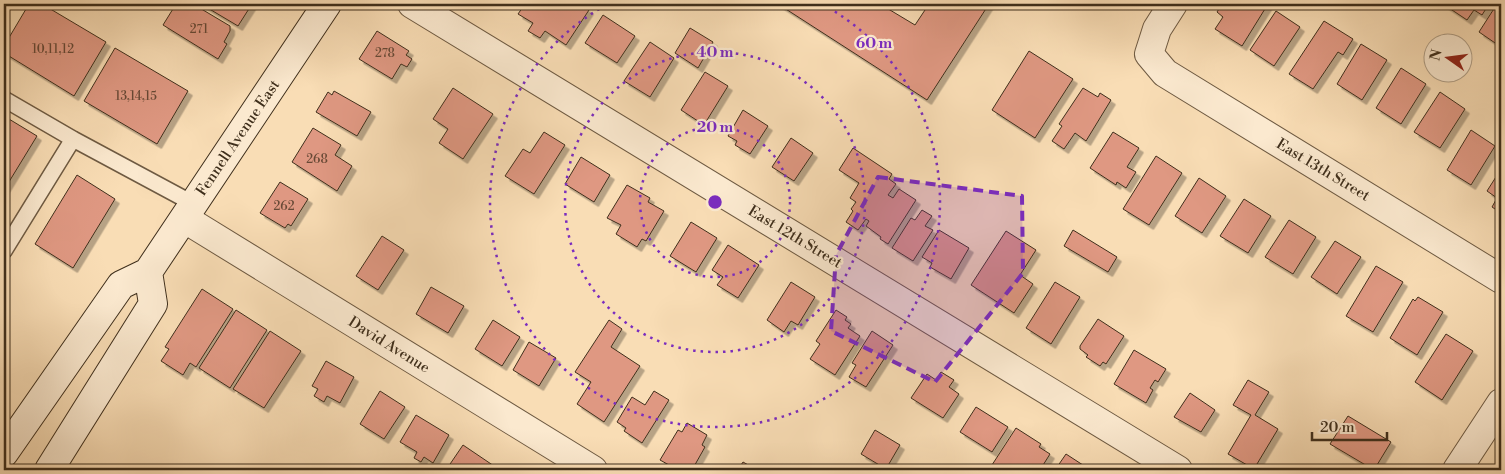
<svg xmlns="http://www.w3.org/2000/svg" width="1505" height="474" viewBox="0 0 1505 474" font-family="'Libre Bodoni',serif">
  <defs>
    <filter id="shadow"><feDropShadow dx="4.5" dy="4.5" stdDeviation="0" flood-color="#0004"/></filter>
  </defs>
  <rect width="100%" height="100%" fill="#f9ddb5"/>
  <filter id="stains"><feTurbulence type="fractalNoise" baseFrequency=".004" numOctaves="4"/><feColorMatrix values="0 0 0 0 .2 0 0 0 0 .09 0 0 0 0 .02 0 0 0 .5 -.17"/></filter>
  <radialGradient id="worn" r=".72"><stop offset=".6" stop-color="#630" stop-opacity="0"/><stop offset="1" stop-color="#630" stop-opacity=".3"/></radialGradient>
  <path fill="#df9882" stroke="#3f2f1c" filter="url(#shadow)" d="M29,4h13l64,38 -32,54 -70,-43v-7z
    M176,4h17l37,22v5l-6,11 3,2 -9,15 -55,-34z
    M201,4h51l-14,22z
    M525,4h54l10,6 -23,35 -21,-14 -5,7 -12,-7 5,-8 -15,-9z
    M778,4h102l35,21 14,-21h60l-62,96z
    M1222,4h46l-26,42 -27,-17 8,-12 -6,-5z
    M1443,4h46l-7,11 -8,-5 -7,10z
    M1497,4h4v43l-22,-15z
    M1276,11l24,16 -26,39 -24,-16z
    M603,15l32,21 -18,27 -32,-20z
    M1324,21l29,18 -10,16 -5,-3 -25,37 -24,-15z
    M690,28l23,14 -15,26 -23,-15z
    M377,31l32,20 -3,4 6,4 -5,8 -6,-3 -9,15 -33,-20z
    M650,42l24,16 -24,39 -26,-16z
    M1361,44l26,16 -25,40 -25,-16z
    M115,48l73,43 -31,53 -73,-43z
    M1029,51l44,28 -38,59 -43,-28z
    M1401,68l25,16 -25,40 -25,-16z
    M705,72l23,14 -24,39 -23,-15z
    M453,88l40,26 -30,45 -24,-16 9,-14 -15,-10z
    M1083,88l15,9 2,-4 11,7 -25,41 -11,-8 -11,16 -12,-8 10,-15 -3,-2z
    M334,91l37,21 -14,24 -41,-24 12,-20 4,3z
    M1440,92l25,17 -25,39 -26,-16z
    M743,110l25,16 -18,28 -15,-9 2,-4 -9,-5z
    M4,116l33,20 -33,54z
    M313,128l28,17 -6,10 17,11 -15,25 -45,-29z
    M1471,130l24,16 -24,39 -24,-15z
    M544,132l21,13 -31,49 -29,-18 18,-27 7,4z
    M1113,132l26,16 -12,19 9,5 -10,16 -9,-6 -1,3 -26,-17z
    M791,138l22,15 -19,28 -22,-14z
    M853,148l39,26 -3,5 7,5 -8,11 5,3 6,-9 17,11 -28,44 -8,-5 1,-2 -15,-11 3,-5 -3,-2 -8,11 -12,-8 7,-11 -2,-2 5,-7 -6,-4 9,-15 -20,-13z
    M1156,156l26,17 -33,52 -26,-16z
    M581,157l29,18 -16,27 -29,-18z
    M1501,169v44l-9,-6 5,-9 -10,-7z
    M77,175l38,24 -42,69 -38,-24z
    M1199,178l27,18 -24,37 -27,-17z
    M280,182l28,17 -17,27 -3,-2 -3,4 -25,-15z
    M627,185l23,13 -2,4 16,9 -18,30 -4,-2 -5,8 -21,-13 5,-9 -14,-7z
    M1244,199l27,17 -23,37 -28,-17z
    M922,210l10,6 -7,10 8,4 -20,31 -21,-13 19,-30 4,2z
    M1289,220l27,17 -23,37 -28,-17z
    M691,222l26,16 -21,34 -26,-16z
    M939,230l30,18 -18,31 -21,-12 2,-4 -10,-6z
    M1073,230l44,27 -9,15 -44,-26z
    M1006,231l30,19 -16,25 13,9 -19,29 -43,-28z
    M382,236l22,14 -26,40 -22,-14z
    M1335,241l26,16 -24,37 -26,-17z
    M728,245l31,20 -21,33 -21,-13 6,-8 -11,-7z
    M1376,266l27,16 -30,50 -27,-16z
    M791,282l24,15 -17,28 -7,-4 -7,11 -17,-12z
    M1055,282l25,15 -29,47 -25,-16z
    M431,287l33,19 -16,27 -32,-19z
    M202,289l31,20 -37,58 -6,-4 -7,12 -22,-14 8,-12 -4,-2z
    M1418,297l25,15 -26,43 -27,-17 23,-39 2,2z
    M236,310l31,20 -37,58 -31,-20z
    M836,310l11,7 -2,3 6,4 -3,4 12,8 -25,39 -25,-16 10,-15 -4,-3z
    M1098,319l26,17 -18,28 -3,-2 -3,4 -14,-9 2,-2 -8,-6v-3z
    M493,320l27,17 -18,29 -27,-17z
    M609,320l13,9 -11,18 29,19 -36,56 -27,-18 14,-22 -16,-10z
    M270,331l31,20 -37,57 -31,-19z
    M872,331l21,14 -27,42 -17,-10 7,-12 -4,-2z
    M1446,334l27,17 -31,49 -27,-18z
    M529,342l27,16 -17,28 -26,-16z
    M1134,350l32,19 -8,13 -3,-2 -5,8 3,2 -7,13 -32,-19z
    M326,361l28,16 -14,26 -13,-7 -3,6 -10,-6 4,-7 -6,-3z
    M941,372l13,8 -5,7 10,7 -16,24 -32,-20 16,-24 9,6z
    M1248,380l21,12 -14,23 23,14 -24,40 -26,-15 23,-39 -18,-10z
    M380,391l25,16 -21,32 -24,-15z
    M654,391l15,9 -27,43 -18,-12 2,-3 -9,-6 15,-25 13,8z
    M1190,393l25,17 -14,22 -27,-15z
    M976,407l32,20 -16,25 -32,-20z
    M416,415l33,20 -16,28 -9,-6 -3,5 -7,-4 3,-6 -17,-10z
    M1348,416l43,26 -17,28 -44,-26z
    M687,423l20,12 -5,10 3,2 -13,23h-23l-2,-1 2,-4 -9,-5 18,-30 4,2z
    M1016,428l25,16 -2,3 11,7 -10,16h-46l-4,-2z
    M875,430l25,15 -14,24 -25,-15z
    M463,445l34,23 -1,2h-50z
    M1066,454l20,13 -2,3h-29z
    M743,462l14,8h-24l3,-4 3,2z"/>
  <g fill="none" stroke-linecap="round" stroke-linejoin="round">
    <g stroke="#6e5a42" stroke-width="18">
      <path id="lane" d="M4,99l69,40 121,65
        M4,251l69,-112"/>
    </g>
    <g stroke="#6e5a42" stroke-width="30">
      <path id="street" d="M412,4l766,466
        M1173,4l-16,25 -8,25 16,19 336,206
        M185,219l408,251
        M1457,470l44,-67"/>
    </g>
    <g stroke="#3f2f1c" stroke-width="30">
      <path id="secondary" d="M4,453l117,-168 27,-13 179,-268
        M49,470l104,-166 -5,-32"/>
    </g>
    <use href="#lane" stroke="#fbe9cf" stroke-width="15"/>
    <use href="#street" stroke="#fbe9cf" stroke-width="28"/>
    <use href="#secondary" stroke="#fbe9cf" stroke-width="28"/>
  </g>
  <path fill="#7b2cbf" fill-opacity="0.2" stroke="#7b2cbf" stroke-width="4" stroke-dasharray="10 6" stroke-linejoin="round" d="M878,177l144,19 1,77 -88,109 -104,-51 5,-76z"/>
  <g fill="none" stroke="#7b2cbf" stroke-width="2.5" stroke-dasharray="2.5 5">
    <circle cx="715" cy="202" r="75"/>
    <circle cx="715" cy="202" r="150"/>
    <path d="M822 4A225 225 0 1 1 608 4"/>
  </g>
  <g text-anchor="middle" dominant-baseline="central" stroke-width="4.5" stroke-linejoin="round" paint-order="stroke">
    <g font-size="12" fill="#674936">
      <text x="199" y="29">271</text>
      <text x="53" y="49">10,11,12</text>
      <text x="385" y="53">278</text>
      <text x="136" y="96">13,14,15</text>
      <text x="317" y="159">268</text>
      <text x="284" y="206">262</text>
    </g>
    <g font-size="15" fill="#3f2f1c" stroke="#fbe9cf">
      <text transform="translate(238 138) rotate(-56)">Fennell Avenue East</text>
      <text transform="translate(1323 170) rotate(31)">East 13th Street</text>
      <text transform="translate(795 237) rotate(31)">East 12th Street</text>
      <text transform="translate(389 345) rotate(32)">David Avenue</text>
    </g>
  </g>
  <circle cx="715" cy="202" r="8" fill="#7b2cbf" stroke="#fbe9cf" stroke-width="2.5"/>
  <g font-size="15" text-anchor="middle" font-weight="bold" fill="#7b2cbf" stroke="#fbe9cf" stroke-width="4.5" stroke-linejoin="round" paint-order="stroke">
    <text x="874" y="48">60 m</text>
    <text x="715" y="57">40 m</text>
    <text x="715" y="132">20 m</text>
  </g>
  <rect width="1505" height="474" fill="none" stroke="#f9ddb5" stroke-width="20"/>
  <rect x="5" y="5" width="1495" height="464" fill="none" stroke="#3f2f1c" stroke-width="2.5"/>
  <rect x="10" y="10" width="1485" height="454" fill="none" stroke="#3f2f1c"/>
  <g transform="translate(1448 58) rotate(284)"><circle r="24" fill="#fbe9cf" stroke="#b09f87"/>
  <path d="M0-4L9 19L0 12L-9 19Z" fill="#8f2418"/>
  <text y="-8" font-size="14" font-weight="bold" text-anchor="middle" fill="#3f2f1c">N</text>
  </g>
  <path d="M1312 432v8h75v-8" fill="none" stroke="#3f2f1c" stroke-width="2.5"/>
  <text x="1320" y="432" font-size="15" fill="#3f2f1c" stroke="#fbe9cf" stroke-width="4" paint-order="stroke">20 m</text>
  <rect width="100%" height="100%" filter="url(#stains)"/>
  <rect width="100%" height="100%" fill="url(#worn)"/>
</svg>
